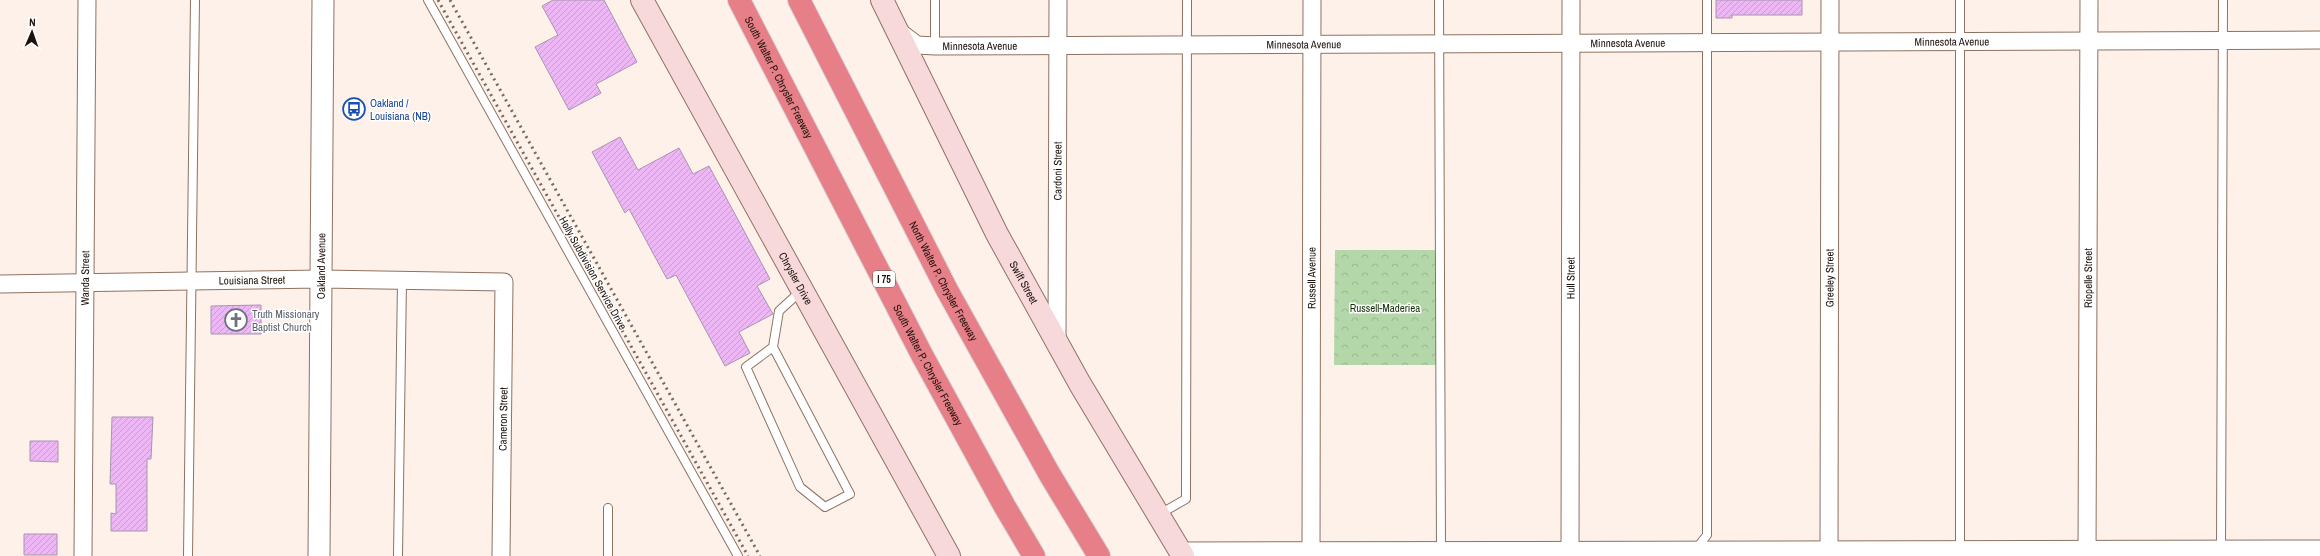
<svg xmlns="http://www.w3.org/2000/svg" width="2320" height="556" viewBox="0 0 2320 556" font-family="'Archivo Narrow',sans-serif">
  <defs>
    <pattern id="park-crowns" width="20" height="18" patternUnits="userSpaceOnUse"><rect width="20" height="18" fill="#b4d7a9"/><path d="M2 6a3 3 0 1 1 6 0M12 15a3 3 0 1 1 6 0" fill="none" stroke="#9ab890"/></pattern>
    <pattern id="building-hatch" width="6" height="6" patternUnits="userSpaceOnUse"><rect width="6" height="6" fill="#ecb7f4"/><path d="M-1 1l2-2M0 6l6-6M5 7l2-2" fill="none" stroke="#ca9cd0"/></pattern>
  </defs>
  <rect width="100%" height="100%" fill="#fef1e9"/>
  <path fill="url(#park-crowns)" d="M1335,250h101v115h-102z"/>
  <path fill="url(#building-hatch)" stroke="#aa94ae" d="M553,0h51l33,62 -41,22 5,9 -32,17 -34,-63 23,-12 -16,-29z
    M1716,0h86v15h-70v3h-16z
    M620,137l18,33 41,-22 14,26 16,-8 61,113 -13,7 16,28 -34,18 11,21 -25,13 -49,-91 -9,4 -38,-70 -4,4 -33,-61z
    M261,305v29h-50v-28z
    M112,417h41l-2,42h-4v72h-36v-18l5,1v-30h-6z
    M30,441h28v21l-28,-1z
    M24,534h33v21h-33z"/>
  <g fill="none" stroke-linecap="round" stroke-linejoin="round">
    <g stroke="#8e7261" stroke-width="10">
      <path id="service" d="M428,0l310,556
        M935,0v46
        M1439,0l2,553
        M773,347l-27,20 54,120 25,20 25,-13 -77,-147 6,-36 23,-21
        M1158,515l28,-16 1,-499
        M1696,549l11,-14v-535
        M1960,551v-551
        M2221,551l2,-551
        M188,556l7,-556
        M398,556l4,-276
        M608,556v-48"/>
    </g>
    <g stroke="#8e7261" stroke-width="19">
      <g id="minor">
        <path id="s1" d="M897,30l20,15 18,1 1385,-6"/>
        <path id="s2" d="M0,284l321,-5 183,3 -3,274"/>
        <path id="s3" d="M1057,343l1,-343"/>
        <path d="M1180,551l1140,-2"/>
        <path id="s4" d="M83,556l4,-556"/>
        <path id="s5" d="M1311,556l1,-556"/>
        <path id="s6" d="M1570,556l1,-556"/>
        <path id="s7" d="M1829,556l1,-556"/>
        <path id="s8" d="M2087,556l2,-556"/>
      </g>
    </g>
    <g stroke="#8e7261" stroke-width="23">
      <g id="tertiary">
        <path id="s9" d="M319,556l4,-556"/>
      </g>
    </g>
    <g stroke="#8e7261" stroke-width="24">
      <g id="secondary">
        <path id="s10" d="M642,0l307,556"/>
        <path id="s11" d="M882,0l115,234 83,150 103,172"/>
      </g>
    </g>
    <g stroke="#d6d4d3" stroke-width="24">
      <g id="motorway">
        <path id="s12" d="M739,0l183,355 83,152 29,49"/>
        <path id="s13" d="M799,0l148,290 103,185 49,81"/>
      </g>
    </g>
    <use href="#service" stroke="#fff" stroke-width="8"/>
    <use href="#minor" stroke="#fff" stroke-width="17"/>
    <use href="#tertiary" stroke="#fff" stroke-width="21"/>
    <use href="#secondary" stroke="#f8d9db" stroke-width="22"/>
    <use href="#motorway" stroke="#e67f87" stroke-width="22"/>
    <path stroke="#756a63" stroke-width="3" stroke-dasharray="2 4" stroke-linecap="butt" d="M438,0l310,556
      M450,0l310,556"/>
  </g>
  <defs>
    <g id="bus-ring" transform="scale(1.15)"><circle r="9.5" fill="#fff" stroke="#1a4fb4" stroke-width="1.5"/><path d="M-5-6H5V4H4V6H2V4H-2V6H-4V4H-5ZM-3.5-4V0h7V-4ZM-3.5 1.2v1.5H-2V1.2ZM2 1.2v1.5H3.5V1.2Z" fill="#1a4fb4"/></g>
    <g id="church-ring" transform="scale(1.15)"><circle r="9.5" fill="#fff" stroke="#6b7280" stroke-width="1.5"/><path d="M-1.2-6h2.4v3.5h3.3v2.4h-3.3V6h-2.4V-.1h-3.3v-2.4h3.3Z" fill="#6b7280"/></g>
  </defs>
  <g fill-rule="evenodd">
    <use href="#bus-ring" x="354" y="109"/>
    <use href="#church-ring" x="236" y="320"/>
  </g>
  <g text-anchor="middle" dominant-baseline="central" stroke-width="3" stroke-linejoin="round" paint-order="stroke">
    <rect fill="#fff" stroke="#615955" stroke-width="1" x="873" y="271" width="22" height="16" rx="3"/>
    <g font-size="10" font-weight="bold" fill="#1d120c">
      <text x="884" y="279">I 75</text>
    </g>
    <g font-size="11" fill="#1d120c" stroke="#fff">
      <text stroke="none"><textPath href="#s1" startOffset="1060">Minnesota Avenue</textPath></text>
      <text stroke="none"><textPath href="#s1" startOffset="736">Minnesota Avenue</textPath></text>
      <text stroke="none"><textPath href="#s1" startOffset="412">Minnesota Avenue</textPath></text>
      <text stroke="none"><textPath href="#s1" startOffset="88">Minnesota Avenue</textPath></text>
      <text stroke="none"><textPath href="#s12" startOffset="87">South Walter P. Chrysler Freeway</textPath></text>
      <text stroke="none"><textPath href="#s3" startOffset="172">Cardoni Street</textPath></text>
      <text stroke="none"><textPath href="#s9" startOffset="290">Oakland Avenue</textPath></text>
      <text transform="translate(593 273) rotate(61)">Holly Subdivision Service Drive</text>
      <text stroke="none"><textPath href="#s4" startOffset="278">Wanda Street</textPath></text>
      <text stroke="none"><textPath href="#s10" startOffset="318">Chrysler Drive</textPath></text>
      <text stroke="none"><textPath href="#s5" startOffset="278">Russell Avenue</textPath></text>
      <text stroke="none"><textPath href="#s6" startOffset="278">Hull Street</textPath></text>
      <text stroke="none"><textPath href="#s7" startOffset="278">Greeley Street</textPath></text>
      <text stroke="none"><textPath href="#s8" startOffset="278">Riopelle Street</textPath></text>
      <text stroke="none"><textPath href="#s2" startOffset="252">Louisiana Street</textPath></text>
      <text stroke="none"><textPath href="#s13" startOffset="316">North Walter P. Chrysler Freeway</textPath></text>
      <text stroke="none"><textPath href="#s11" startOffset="316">Swift Street</textPath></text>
      <text stroke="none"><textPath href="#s12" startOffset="411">South Walter P. Chrysler Freeway</textPath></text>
      <text transform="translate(503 419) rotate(-89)">Cameron Street</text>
    </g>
    <g font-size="11" fill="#164399" stroke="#fff" text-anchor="start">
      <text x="370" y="103">Oakland /<tspan x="370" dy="13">Louisiana (NB)</tspan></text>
    </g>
    <g font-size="11" fill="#123106" stroke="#fff">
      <text x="1385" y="308">Russell-Maderiea</text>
    </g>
    <g font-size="11" fill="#5b616d" stroke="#fff" text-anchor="start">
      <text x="252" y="314">Truth Missionary<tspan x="252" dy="13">Baptist Church</tspan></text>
    </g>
  </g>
  <g transform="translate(32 32) rotate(2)" stroke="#ffffff" stroke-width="3" paint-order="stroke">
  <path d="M0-3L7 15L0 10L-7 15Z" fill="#1d120c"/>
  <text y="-6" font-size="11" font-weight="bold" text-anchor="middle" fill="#1d120c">N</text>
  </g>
</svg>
